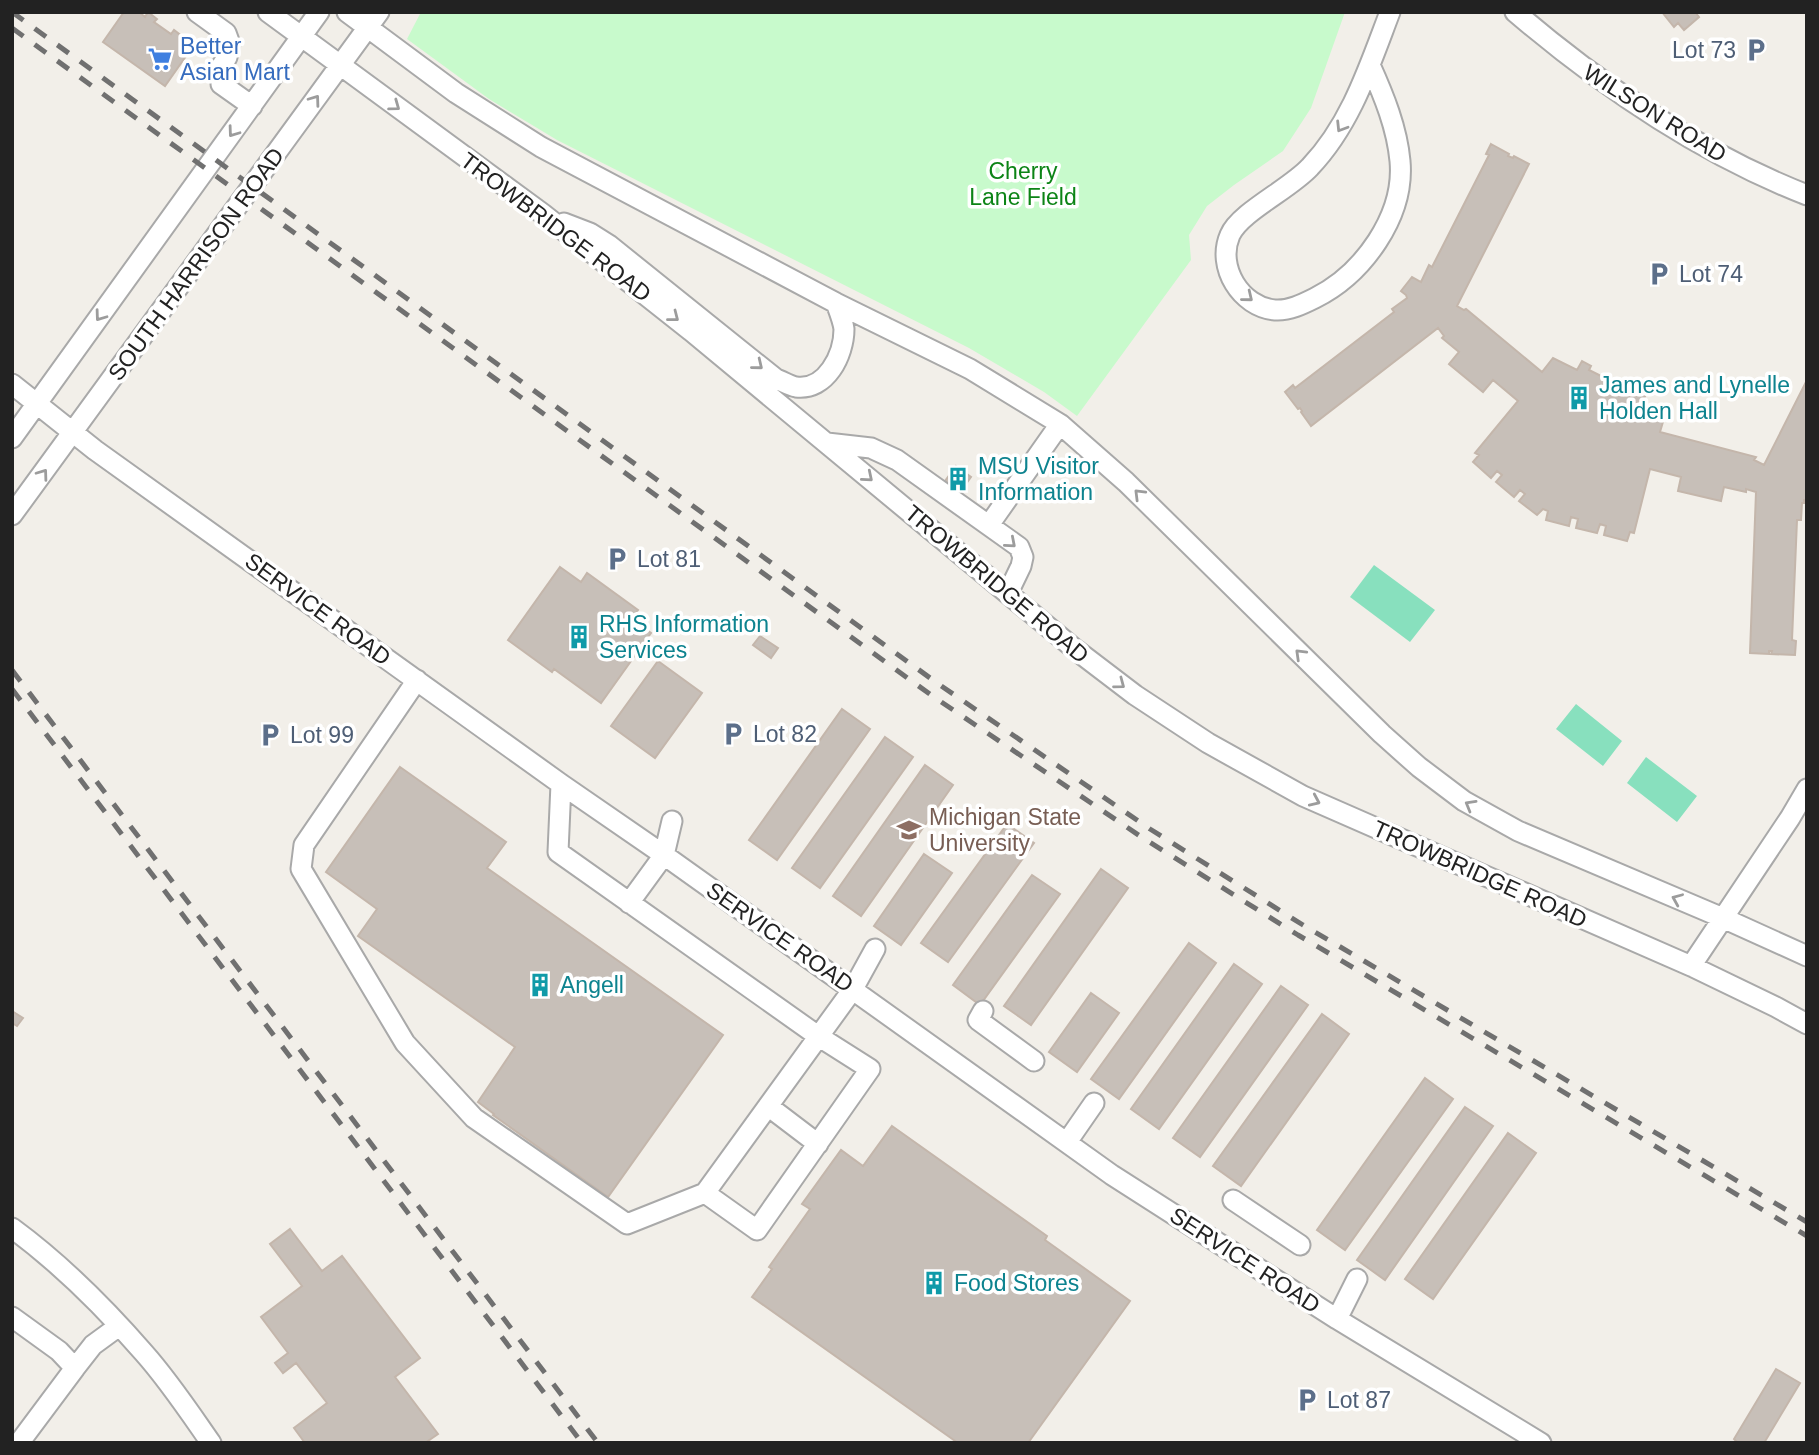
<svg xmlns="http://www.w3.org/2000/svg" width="1819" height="1455" viewBox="0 0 1819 1455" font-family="Helvetica,sans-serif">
  <rect width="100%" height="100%" fill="#f2efe9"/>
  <path fill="#c8facc" d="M421,12h924l-34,96 -28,43 -49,34 -27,21 -18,29 2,25 -114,156 -33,-24 -75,-44 -412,-208 -68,-41 -82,-60z"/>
  <path fill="#88e0be" d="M1374,565l61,45 -25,32 -60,-45z
    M1576,704l46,37 -19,25 -47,-37z
    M1646,757l51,39 -20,26 -50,-39z"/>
  <path fill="#c7bfb8" stroke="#c4b6ab" stroke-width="2" d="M124,12h15l6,5 3,-5 9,7 -3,3 17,12 3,-4 9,7 -3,4 11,8 -26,37 -62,-44z
    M1662,12h33l4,5 -15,13 -6,-7 -4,4z
    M1491,144l18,10 -1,2 5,2 1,-2 15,8 -72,142 7,4 2,-1 76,63 11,-14 24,12 5,-9 9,5 -2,4 46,23 2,-4 9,5 -4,9 23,12 -5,17 96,25 -2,3 10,5 43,-85v120h-3v3h-2l-1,17h-4l-5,120 4,1 -1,14 -24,-1 1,-3h-3v3l-19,-1 6,-161 -10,-3v3l-22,-5 -3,14 -43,-10 3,-14 -31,-8 -16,64 -4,-1 -3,9 -23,-6 2,-9 -6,-2 -3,9 -21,-5 2,-9 -7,-2 -2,9 -23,-6 2,-9 -5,-2 -6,6 -18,-14 6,-7 -5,-4 -6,7 -18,-15 6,-7 -5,-4 -6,7 -18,-16 6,-7 -4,-2 43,-52 -25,-21 -10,12 -34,-28 10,-12 -17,-14 2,-2 -6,-8 -127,98 -10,-14 1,-1 -2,-3 -2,1 -13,-17 8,-7 2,3 99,-76 -2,-3 15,-11 -1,-3 -5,-4 11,-14 9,5 8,-17 3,2 57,-112 -3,-1z
    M956,466l15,11 -11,15 -15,-11z
    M560,567l21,15 6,-9 51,37 -6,9 19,14 -50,70 -47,-34 -2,3 -44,-32z
    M760,636l18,12 -7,10 -18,-13z
    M658,661l44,32 -47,65 -44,-32z
    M842,709l28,20 -93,131 -28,-20z
    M885,737l28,20 -93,131 -28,-20z
    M925,765l28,20 -92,131 -28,-20z
    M400,767l106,75 -19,26 236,167 -115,162 -115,-82 1,-1 -16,-12 37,-55 -157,-111 19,-27 -51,-37z
    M1007,824l27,19 -86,119 -27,-19z
    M924,854l28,19 -51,72 -27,-19z
    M1101,869l27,19 -97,137 -27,-19z
    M1032,875l28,19 -80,111 -27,-20z
    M1189,943l27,20 -97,136 -28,-20z
    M1234,964l28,20 -103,145 -28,-20z
    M1281,986l27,19 -108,152 -27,-19z
    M1091,993l28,20 -42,59 -28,-20z
    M12,1011l11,7 -6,8 -5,-3z
    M1322,1014l27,20 -108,152 -28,-20z
    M1425,1078l28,21 -108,151 -28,-20z
    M1465,1107l28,19 -108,154 -28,-20z
    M892,1126l155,110 -2,4 85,61 -102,142h-70l-206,-146 20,-28 -3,-2 41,-58 -8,-5 39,-54 22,16z
    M1508,1133l28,20 -103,146 -28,-20z
    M290,1229l32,42 20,-15 78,102 -25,19 43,57 -13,9h-120l-11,-15 33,-25 -31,-40 -13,10 -8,-10 13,-10 -27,-36 41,-31 -32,-42z
    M1776,1369l24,14 -36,60h-29l1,-2 -2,-2z"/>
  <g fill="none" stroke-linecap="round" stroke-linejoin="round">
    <g stroke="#a9a9a9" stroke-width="23">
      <path id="minor" d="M197,12l29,21 4,11 -3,13 -6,10v17l31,22
        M268,12l275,202 148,117 385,319 59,45 73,48 95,53 388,170 85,41 31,17
        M347,12l109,81 85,54 295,156 134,66 90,55 66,58 256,252 37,33 45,34 54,30 205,87 84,38
        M1515,12c88,75 184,141 292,183
        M1370,65c14,31 27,63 30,96 5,55 -37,113 -85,137 -12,6 -26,13 -40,12 -34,-3 -59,-43 -45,-75 10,-23 60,-46 80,-68 41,-43 59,-100 80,-155
        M564,223l26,10 19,12 167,134c6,2 14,7 20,8 30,4 48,-32 48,-58 -1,-8 -5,-18 -8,-26
        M12,384l83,66 466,334 103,71 448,320 225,144 204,124
        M12,438l307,-426
        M827,443l44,5 26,12 122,87 4,10 -2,9 -13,27
        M12,515l367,-503
        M989,525l71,-101
        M417,680l-113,165 -3,24 104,174 69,75 153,106 78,-31 148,-204 22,-40
        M561,784l-3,68 260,184 52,33 -113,161 -52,-37
        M629,903l35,-48 8,-34
        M1691,966l99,-148 17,-29
        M983,1011l-5,9 56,41
        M768,1106l50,38
        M1067,1142l27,-39
        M1233,1200l67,45
        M12,1228c49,36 92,79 132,125 25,28 46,60 67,90
        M12,1317l47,34 16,17 18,-23 26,-19
        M1337,1319l20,-40
        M19,1443l56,-75"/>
    </g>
    <use href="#minor" stroke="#fff" stroke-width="19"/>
    <path stroke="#707070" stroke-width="5" stroke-dasharray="14 14" stroke-linecap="butt" d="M12,12l925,671 213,146 153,96 504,297
      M12,28l919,667 212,143 155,97 509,301
      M12,670l586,773
      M12,689l570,754"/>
  </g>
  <defs><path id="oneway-chevron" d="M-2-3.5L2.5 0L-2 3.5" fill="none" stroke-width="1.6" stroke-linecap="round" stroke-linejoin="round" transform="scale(1.75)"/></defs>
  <g stroke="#9c9c9c">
    <use href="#oneway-chevron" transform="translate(315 100) rotate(-54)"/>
    <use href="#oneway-chevron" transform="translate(395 106) rotate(36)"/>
    <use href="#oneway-chevron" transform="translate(1341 127) rotate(122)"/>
    <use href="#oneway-chevron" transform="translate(233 132) rotate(126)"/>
    <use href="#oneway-chevron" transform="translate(1248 297) rotate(39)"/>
    <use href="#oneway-chevron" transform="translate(100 316) rotate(126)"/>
    <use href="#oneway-chevron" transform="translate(674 317) rotate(38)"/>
    <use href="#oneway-chevron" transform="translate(758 365) rotate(39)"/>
    <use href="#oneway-chevron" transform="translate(43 474) rotate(-54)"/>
    <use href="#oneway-chevron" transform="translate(868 477) rotate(40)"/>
    <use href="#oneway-chevron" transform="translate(1139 494) rotate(-135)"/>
    <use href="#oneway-chevron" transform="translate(1011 543) rotate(41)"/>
    <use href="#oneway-chevron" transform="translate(1300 654) rotate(-136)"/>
    <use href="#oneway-chevron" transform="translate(1120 684) rotate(37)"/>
    <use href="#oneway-chevron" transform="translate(1315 801) rotate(24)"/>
    <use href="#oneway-chevron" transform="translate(1470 805) rotate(-150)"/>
    <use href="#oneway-chevron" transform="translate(1677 899) rotate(-157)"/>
  </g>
  <defs>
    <g id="parking-bare" transform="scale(1.89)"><path d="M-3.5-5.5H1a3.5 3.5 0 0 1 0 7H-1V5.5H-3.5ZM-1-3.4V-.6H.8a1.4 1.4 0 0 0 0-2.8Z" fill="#5c6f8a" stroke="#fff" stroke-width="2.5" paint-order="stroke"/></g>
    <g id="supermarket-bare" transform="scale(1.89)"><path d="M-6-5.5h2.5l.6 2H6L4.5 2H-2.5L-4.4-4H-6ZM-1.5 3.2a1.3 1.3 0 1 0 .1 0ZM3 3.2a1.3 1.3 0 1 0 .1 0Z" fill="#3f7fe0" stroke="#fff" stroke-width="2.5" paint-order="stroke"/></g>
    <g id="building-bare" transform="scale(1.89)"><path d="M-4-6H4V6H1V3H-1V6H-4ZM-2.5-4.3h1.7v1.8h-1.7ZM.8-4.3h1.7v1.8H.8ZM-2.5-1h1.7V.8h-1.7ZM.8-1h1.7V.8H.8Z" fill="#0f9aa8" stroke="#fff" stroke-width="2.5" paint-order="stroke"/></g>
    <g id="university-bare" transform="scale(1.89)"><path d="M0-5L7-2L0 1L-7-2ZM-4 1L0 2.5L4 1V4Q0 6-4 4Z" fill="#8d6e63" stroke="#fff" stroke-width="2.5" paint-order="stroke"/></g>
  </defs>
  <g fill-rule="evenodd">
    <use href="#parking-bare" x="1756" y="50"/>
    <use href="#supermarket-bare" x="160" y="59"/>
    <use href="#parking-bare" x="1659" y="274"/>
    <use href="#building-bare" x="1579" y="398"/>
    <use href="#building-bare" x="958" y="479"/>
    <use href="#parking-bare" x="617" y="559"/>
    <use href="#building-bare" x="579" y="637"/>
    <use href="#parking-bare" x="733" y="734"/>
    <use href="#parking-bare" x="270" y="735"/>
    <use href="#university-bare" x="909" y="830"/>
    <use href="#building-bare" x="540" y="985"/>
    <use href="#building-bare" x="934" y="1283"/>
    <use href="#parking-bare" x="1307" y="1400"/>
  </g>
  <g text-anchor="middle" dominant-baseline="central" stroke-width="7" stroke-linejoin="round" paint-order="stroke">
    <g font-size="23" fill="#366cbe" stroke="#fff" text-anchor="start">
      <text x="180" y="46">Better<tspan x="180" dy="26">Asian Mart</tspan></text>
    </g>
    <g font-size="23" fill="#4e5e75" stroke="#fff" text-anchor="start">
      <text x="1736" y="50" text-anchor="end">Lot 73</text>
      <text x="1679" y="274">Lot 74</text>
      <text x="637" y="559">Lot 81</text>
      <text x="753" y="734">Lot 82</text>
      <text x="290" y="735">Lot 99</text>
      <text x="1327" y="1400">Lot 87</text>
    </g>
    <g font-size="23" fill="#222" stroke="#fff">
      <text transform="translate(1655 113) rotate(32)">WILSON ROAD</text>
      <text transform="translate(556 227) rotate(37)">TROWBRIDGE ROAD</text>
      <text transform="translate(196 264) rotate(-54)">SOUTH HARRISON ROAD</text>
      <text transform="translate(997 584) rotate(40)">TROWBRIDGE ROAD</text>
      <text transform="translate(318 609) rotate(36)">SERVICE ROAD</text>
      <text transform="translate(1480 874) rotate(24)">TROWBRIDGE ROAD</text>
      <text transform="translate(780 937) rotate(35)">SERVICE ROAD</text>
      <text transform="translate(1245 1260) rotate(33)">SERVICE ROAD</text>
    </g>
    <g font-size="23" fill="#0c8416" stroke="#fff">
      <text x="1023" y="171">Cherry<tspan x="1023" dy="26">Lane Field</tspan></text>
    </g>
    <g font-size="23" fill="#0d838f" stroke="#fff" text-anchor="start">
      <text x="1599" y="385">James and Lynelle<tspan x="1599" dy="26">Holden Hall</tspan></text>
      <text x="978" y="466">MSU Visitor<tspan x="978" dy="26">Information</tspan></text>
      <text x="599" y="624">RHS Information<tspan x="599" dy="26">Services</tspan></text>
      <text x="560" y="985">Angell</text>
      <text x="954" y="1283">Food Stores</text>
    </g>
    <g font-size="23" fill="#785e54" stroke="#fff" text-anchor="start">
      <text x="929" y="817">Michigan State<tspan x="929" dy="26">University</tspan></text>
    </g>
  </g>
  <rect width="1819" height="1455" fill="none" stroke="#222222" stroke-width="28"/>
</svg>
